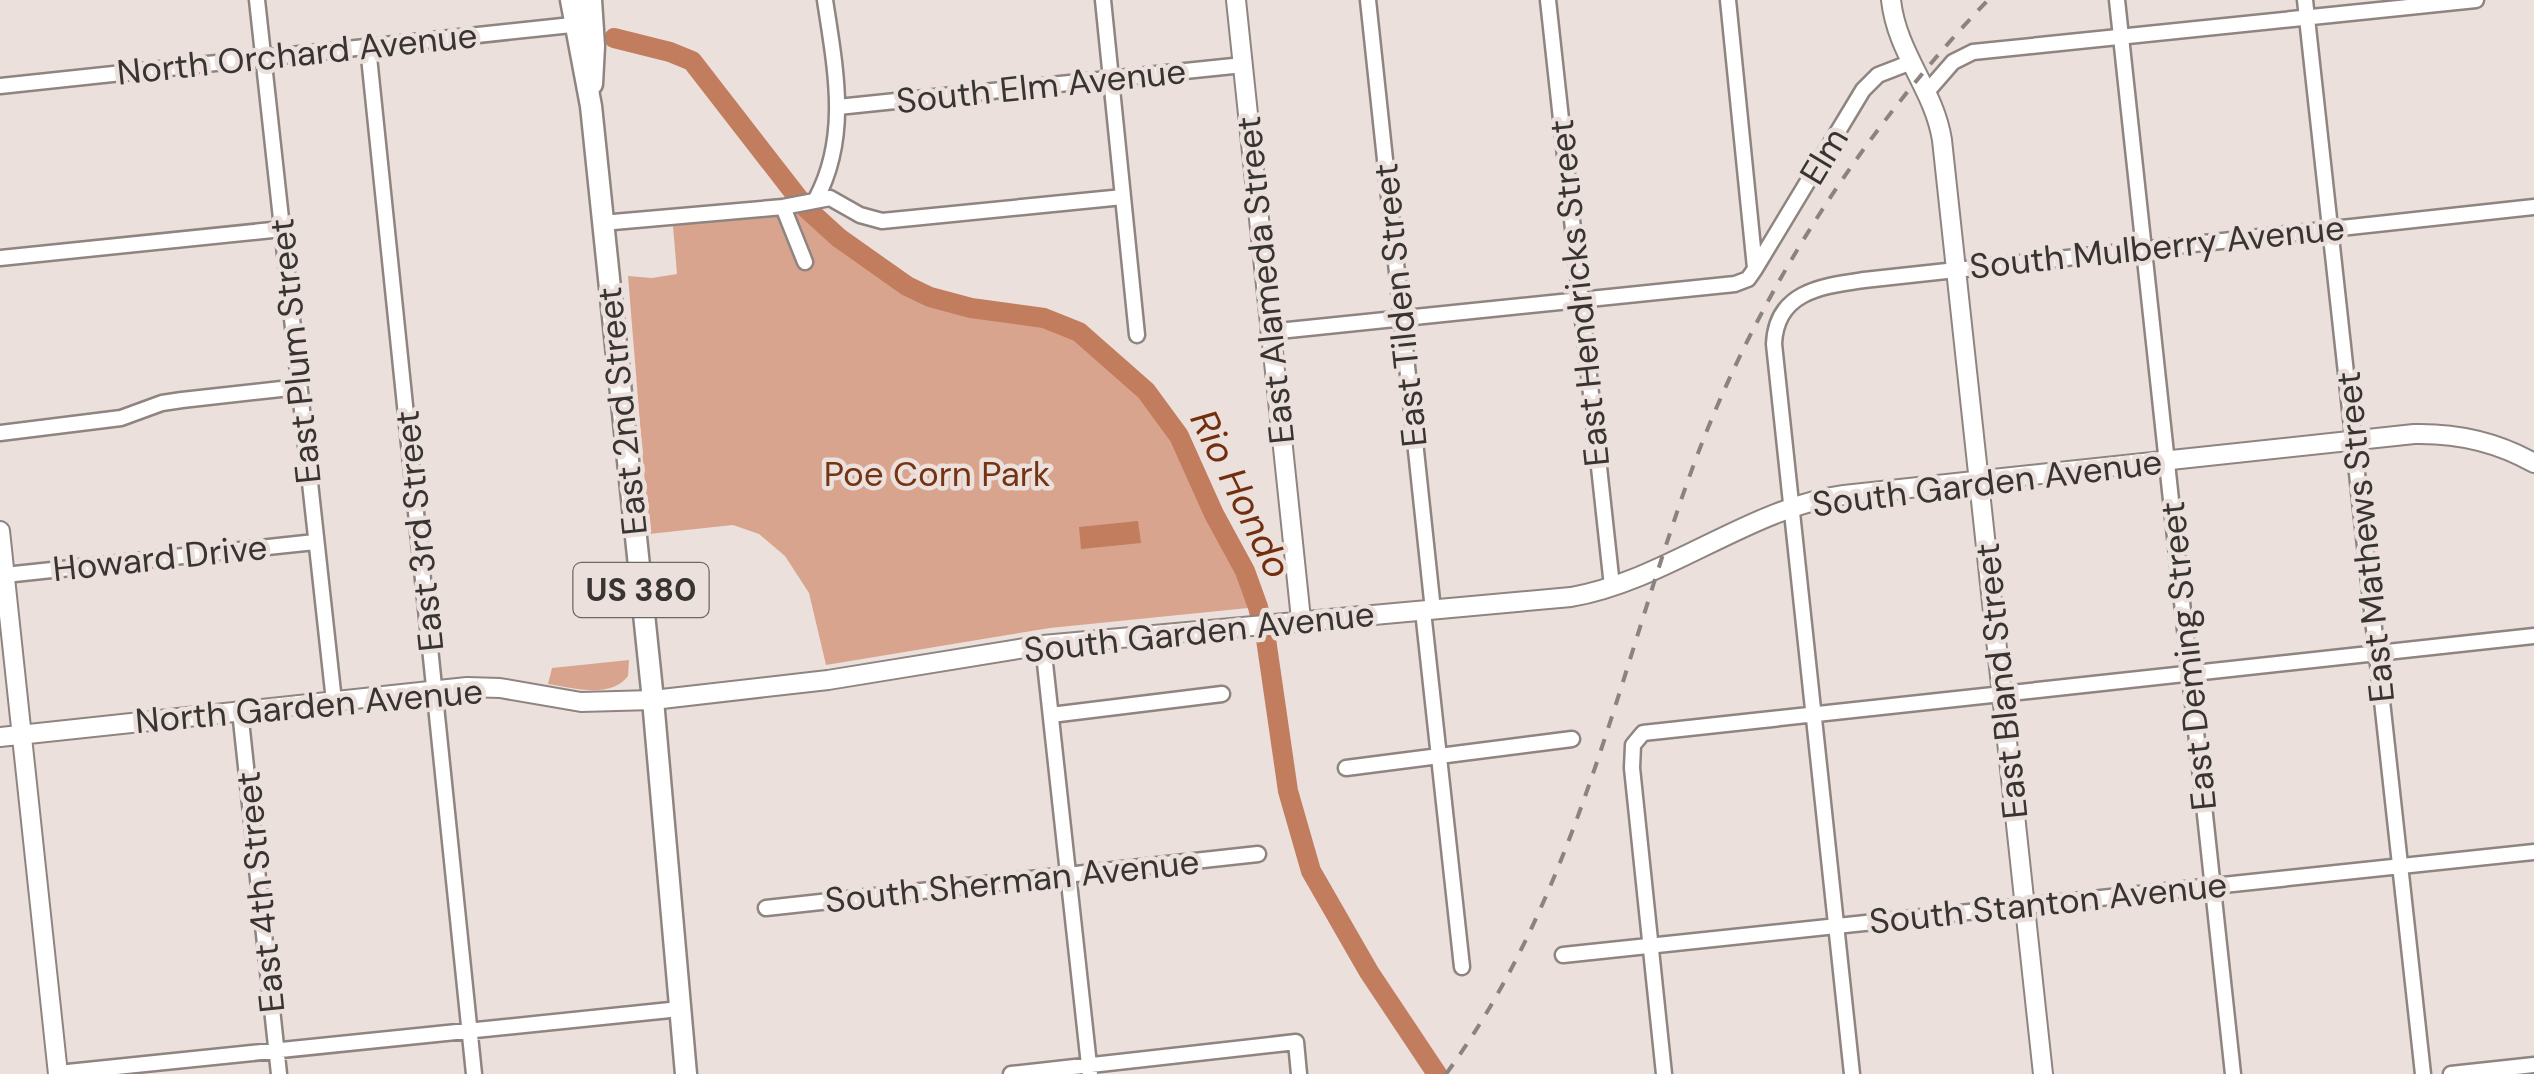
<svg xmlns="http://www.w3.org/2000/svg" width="2534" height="1074" viewBox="0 0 2534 1074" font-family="'DM Sans',sans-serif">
  <rect width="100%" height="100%" fill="#ebe0dc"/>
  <path fill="#d9a48e" d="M809,212c42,37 92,80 148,93 34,7 73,5 105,18 42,18 93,71 115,110 15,27 24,57 39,84 15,30 31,57 42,90l-208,21 -224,37 -17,-72 -24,-37 -26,-22 -26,-9 -84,9 -21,-258 24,2 25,-4 -4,-48z
    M629,660l-1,16c-17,23 -56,12 -80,8l4,-16z"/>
  <path fill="#c27c5e" d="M1138,521l3,22 -60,6 -2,-22z"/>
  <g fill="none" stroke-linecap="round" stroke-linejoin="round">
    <path stroke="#c27c5e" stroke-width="20" d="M614,38l56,14 22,9 114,147 33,30 68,48 23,11 41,11 73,10 35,14 67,59 33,45 35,78 31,57 13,36 8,32 22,152 23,80 58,101 68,102"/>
    <g stroke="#8e8480" stroke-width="19">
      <path id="street" d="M257,0l77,701
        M1103,0l34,335
        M1368,0l65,610
        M1548,0l64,586
        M1728,0l27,268
        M2117,0l116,1074
        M2305,0l118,1074
        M368,47l106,1027
        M0,86l581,-62
        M1926,93l27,-31 20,-10 503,-52
        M838,107l405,-42
        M816,199c34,-63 19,-132 9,-199
        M783,207l22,55
        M602,223l181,-16 47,-9 30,17 22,6 241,-24
        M0,258l282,-29
        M1269,332l466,-48 13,-5 7,-10 108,-179 15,-15 31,-12
        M0,433l121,-15 41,-15 20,-3 117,-13
        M5,575l310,-33
        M1423,611l39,356
        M1043,645l47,429
        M240,711l39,363
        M1051,715l171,-21
        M1346,768l226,-29
        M766,908l492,-54
        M1563,955l971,-103
        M58,1073l622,-64
        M1011,1074l285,-32 3,32
        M1664,1074l-32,-306 1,-23 10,-12 891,-97
        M1852,1074l-78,-730c2,-53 49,-58 90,-64l670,-73
        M2451,1074l83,-9"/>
    </g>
    <g stroke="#8e8480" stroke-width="22">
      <path id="secondary" d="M1236,0l65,619
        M1891,0c6,54 43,89 51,140l101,934
        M0,531l58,543
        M0,737l467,-50 33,1 81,14 72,-2 175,-20 215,-35 528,-48c94,-16 178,-89 273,-102l570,-61c43,-1 83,8 120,29"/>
    </g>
    <g stroke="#8e8480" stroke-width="25">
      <path id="primary" d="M571,0l20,106 62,594 33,374
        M591,0l3,46 -2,38"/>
    </g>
    <use href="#street" stroke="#fff" stroke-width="14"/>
    <use href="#secondary" stroke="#fff" stroke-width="18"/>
    <use href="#primary" stroke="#fff" stroke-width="20"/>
    <path stroke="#8a8380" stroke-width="4" stroke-dasharray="12 12" stroke-linecap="butt" d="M1446,1074c127,-173 170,-389 240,-588 63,-180 170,-348 302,-486"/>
  </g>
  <g text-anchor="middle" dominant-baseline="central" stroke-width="9" stroke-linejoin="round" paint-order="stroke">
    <rect fill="#ebe0dc" stroke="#6e6865" stroke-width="2.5" x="573.5" y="563" width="135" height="54" rx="8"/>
    <g font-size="32" font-weight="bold" fill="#383432">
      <text x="641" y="590">US 380</text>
    </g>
    <g font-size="35" fill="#383432" stroke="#ebe0dc">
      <text transform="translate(297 54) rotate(-6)">North Orchard Avenue</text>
      <text transform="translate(1041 86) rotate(-6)">South Elm Avenue</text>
      <text transform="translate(1824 156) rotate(-59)">Elm</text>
      <text transform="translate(2157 247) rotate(-6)">South Mulberry Avenue</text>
      <text transform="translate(1265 280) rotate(-96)">East Alameda Street</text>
      <text transform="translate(1579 293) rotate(-96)">East Hendricks Street</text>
      <text transform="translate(1400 305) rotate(-96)">East Tilden Street</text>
      <text transform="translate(295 351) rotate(-96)">East Plum Street</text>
      <text transform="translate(622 411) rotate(-96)">East 2nd Street</text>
      <text transform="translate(1987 483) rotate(-7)">South Garden Avenue</text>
      <text transform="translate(419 531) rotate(-96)">East 3rd Street</text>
      <text transform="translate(2365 537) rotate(-96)">East Mathews Street</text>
      <text transform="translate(160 558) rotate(-6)">Howard Drive</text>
      <text transform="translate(1199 632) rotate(-6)">South Garden Avenue</text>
      <text transform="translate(2188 656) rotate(-96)">East Deming Street</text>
      <text transform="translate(2001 681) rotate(-96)">East Bland Street</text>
      <text transform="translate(309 706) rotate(-5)">North Garden Avenue</text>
      <text transform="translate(1012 881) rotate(-6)">South Sherman Avenue</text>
      <text transform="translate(260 892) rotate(-96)">East 4th Street</text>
      <text transform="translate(2048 903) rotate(-6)">South Stanton Avenue</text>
    </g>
    <g font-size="35" fill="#743312" stroke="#ebe0dc">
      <text x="937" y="474">Poe Corn Park</text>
    </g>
    <g font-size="38" font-style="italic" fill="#712f0f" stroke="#ebe0dc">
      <text transform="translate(1241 494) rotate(64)">Rio Hondo</text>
    </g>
  </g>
</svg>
